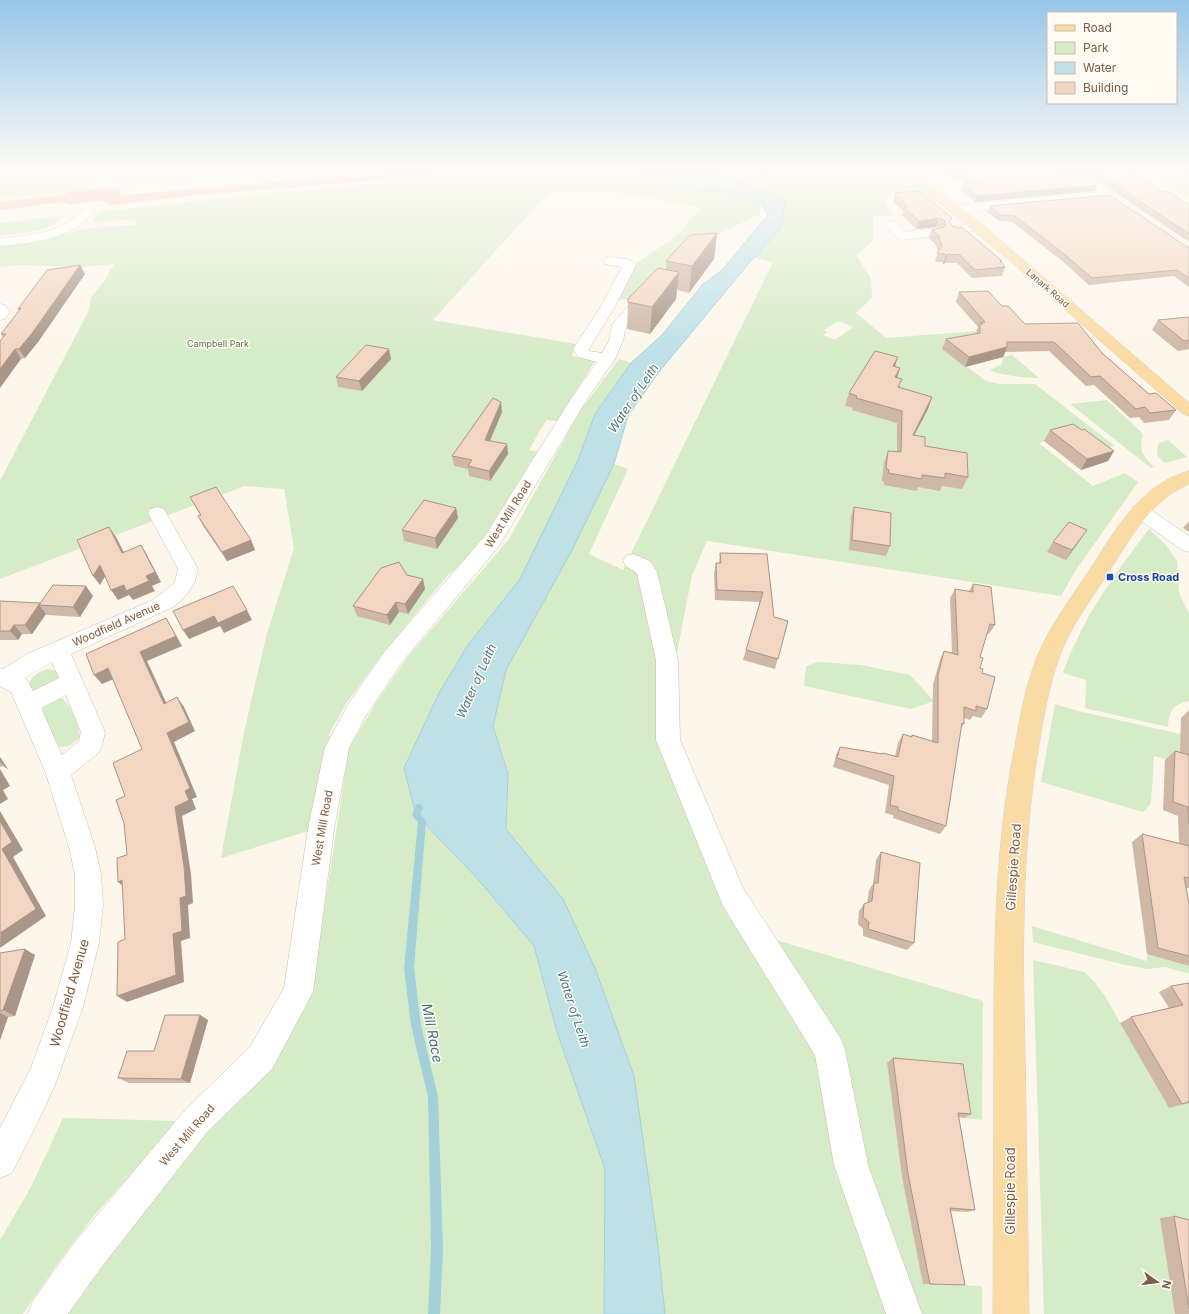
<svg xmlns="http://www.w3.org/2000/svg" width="1189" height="1314" viewBox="0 0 1189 1314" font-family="Inter,sans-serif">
  <rect width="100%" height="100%" fill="#fdf6eb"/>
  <path fill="#d6ebc8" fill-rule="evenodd" d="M0,170h101l-13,19 -88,10z
    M125,170h158l-169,17z
    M553,170h88l12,5 42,15 8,2 10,-1 27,2 20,10v11l-82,40 -45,46 -15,-1 19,-36 41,-28 23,-28 -92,-16h-44l-17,2 -115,127 143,24 -4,12 23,5 -38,60 -11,-1 -17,30 10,2 -5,9 -4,1 -6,12 1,2 -52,79 -26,21 -66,80 -34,46 -19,34 9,1 -19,91 -97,30 23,-126 22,-95 28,-89 -10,-59 -39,-3 -245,93v-98l89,-171 2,-13 14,-17 9,-16 -32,3 -65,-2 -17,2v-21l21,-2 68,-16 45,-3 3,-6 -38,3 -7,-2 7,-8c151,-18 303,-32 454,-42z
    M697,170h201l30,21 -36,3 -7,7 8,15 -20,-1v26l-17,14 15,23 1,20 -16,15 30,25 90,-7 10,10 -42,9 42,31 13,3h36l80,62 -19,6 -29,-18 -28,9 54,43 32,-13 13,9 -62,88 -15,26 -354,-55 -15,34 -16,83 -1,73 69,163 32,46 207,61 -1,119 -18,-2 -8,-49 -69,-6 15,114 55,108 25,1v28h-317l-7,-68 -95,-347 -57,-70 2,-59 -15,-44 13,-56 65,-118 43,-88 14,5 -39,85 34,16 150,-308 -19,-4 28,-31 3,-27 -46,-18 -1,-2 -30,-6zM838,321l15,6 -18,13 -12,-5 4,-3 -3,-2z
    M1143,170h46v28z
    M64,216c-14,17 -43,16 -64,20v-13z
    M1012,355l27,23c-10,0 -43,-3 -49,-8l12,-6 1,-7z
    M619,359l12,4 -36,51 -17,46 -58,119 -52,66 -29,48 -23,123 60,61 58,69 23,86 48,137 -1,145h-542l249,-320 38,-246 27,-45 31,-45 102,-119 71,-128z
    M1107,400l36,34c-4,17 -1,21 11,33l-3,1 -81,-64z
    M1168,440l19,17 -22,6c-8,-6 -10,-10 -6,-20z
    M1149,529l17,16 11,16 2,32 10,21v87c-16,3 -20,10 -21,26l-83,-19 1,-28 -23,-7c4,-14 12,-28 18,-42 19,-37 43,-69 68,-102z
    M818,662l43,3 49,10 24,26 -23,8 -107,-23 2,-20z
    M49,669l8,2 2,6 -2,4 -21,10 -4,-1 -3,-6c3,-9 11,-13 20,-15z
    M60,697c10,5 20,29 20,40 -6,6 -10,10 -20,10 -7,-7 -19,-31 -17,-41z
    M1055,704l23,7 102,23 1,-3 8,3 -9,30 -26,-8 -3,48 -8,8 -102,-30z
    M1032,926l115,35v-7l42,12v8l-24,-7 -18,2 -21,-4 -93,-23z
    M1033,960l52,12 11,12 9,12 64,112 20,-5v211h-145z
    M63,1118l117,3 -83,91 -39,51 -35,51h-23v-74l31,-53z"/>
  <path fill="#bee1e7" stroke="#a4d0d9" d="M641,170h56l11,4 31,6v2l10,2 36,16 -3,27 -32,35 -92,111 -30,43 -14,48 -43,88 -65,118 -13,56 15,47 -2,56 57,70 32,69 39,108 24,170 7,68h-61l1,-145 -48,-137 -23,-86 -58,-69 -60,-62 -12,-47 35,-75 29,-48 52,-66 58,-119 17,-46 36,-51 31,-28 40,-50 20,-15 46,-55 -8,-12 -20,-10 -27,-2 -10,1 -50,-17z"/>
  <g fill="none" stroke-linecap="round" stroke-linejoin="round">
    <path fill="#a4d0d9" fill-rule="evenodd" d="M419,804l3,1 1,3 -3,6 6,7 -12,147 7,57 17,72 5,152 -3,65h-12l3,-65 -3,-152 -17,-72 -7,-57 14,-146 -6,-7 4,-10z"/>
    <g stroke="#d0beaf" stroke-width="1">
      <path id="minor" d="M110,170h11c-10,14 -21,34 -32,46 -20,24 -60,27 -89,30v-8c27,-2 62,-5 81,-27 11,-13 18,-29 29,-41z
        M1068,170h12l59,42 -2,3h-8l-23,-16 -150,14 -4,-1 -2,-3 2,-3 4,-1 142,-13 -25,-17 -5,-1 -2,-2z
        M892,221l4,1 9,10 31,-4 4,1 2,3 -2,3 -4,1 -34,4 -4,-1 -12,-14 2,-3z
        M977,222l4,1 2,3 -2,3 -27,6 -4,-1 -2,-3 2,-3z
        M610,257c8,1 21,1 26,8l-22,43 -25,41v2l13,2 7,-12 3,-16 2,-3 28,-31 5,-1 5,1 2,3 -28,32 -3,15 -8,18 -28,40 -88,147 -97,116 -37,55 -16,31 -15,81 -21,163 -41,77 -64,62 -108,138 -32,45h-40l5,-13 41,-58 112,-134 64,-62 34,-59 24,-159 17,-82 4,-7 20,-37 37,-53 99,-114 86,-137 26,-37 -19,-5 -5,-8 27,-41 22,-41 -17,-3 -2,-3 2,-3z
        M0,304l5,1 5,7 -5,7 -5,1z
        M1140,505l7,2 42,29v16l-7,-2 -49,-35 -2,-4 2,-4z
        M157,507l7,2 2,4 32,56 -3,12 -6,10 -7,9 -9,7 -102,47 34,78 -3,14 -4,7 -27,22 24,72 6,28 2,30 -4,38 -16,64 -28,78 -19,41 -24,47 -12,5v-50l31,-60 22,-61 18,-64 4,-38v-30l-6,-28 -24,-76 -34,-79 -11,-6v-18l3,1 24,-15 126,-54 19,-15 3,-4 3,-12 -30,-56 2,-4zM52,662l7,16 -26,13 -6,-11 -3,-2zM66,695l15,37 -2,9 -17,14 -21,-47z
        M633,554l17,7 7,11 21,88 2,80 63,148 98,151 4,11 23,115 54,149h-36l-52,-149 -19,-110 -92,-149 -67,-166v-80l-19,-87 -11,-7 -3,-5 3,-5z"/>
    </g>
    <g stroke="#d9d2cd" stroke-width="1">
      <path id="major" d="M898,170h12l72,54 207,179v13l-6,-2 -174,-154z
        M1189,471v13c-38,16 -58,53 -79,86 -18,29 -40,56 -51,88 -10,28 -15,57 -20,86 -17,101 -17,203 -14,305 1,88 3,177 4,265h-36c0,-90 1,-179 1,-269 0,-100 1,-201 21,-299 5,-30 11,-61 22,-89 14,-35 39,-65 59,-97 23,-36 48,-77 93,-89z"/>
    </g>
    <g stroke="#d9d2cd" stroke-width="1">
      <path id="highway" d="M427,170h41l-6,3 -268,22 -84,10 -4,-2 -2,-2 2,-2 4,-2 84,-8z
        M69,195l4,1 2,2 -2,2 -73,10v-8z"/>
    </g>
    <use href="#minor" fill="#fff" fill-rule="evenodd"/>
    <use href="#major" fill="#fadba4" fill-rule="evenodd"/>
    <use href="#highway" fill="#f6b9a2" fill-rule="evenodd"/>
    <g stroke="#d9d2cd" stroke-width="13" stroke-linecap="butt">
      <path id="highway-bridge" d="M69,198l46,-5"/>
    </g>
    <use href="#highway-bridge" stroke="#f6b9a2" stroke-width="12"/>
  </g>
  <path fill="#d0b8a7" d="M939,170h112h-1l1,1 44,20 -120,11 -14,-12 2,-6h4z
    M1082,170h47l32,21 28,14v37z
    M895,193l55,31 2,2 50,35 -1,2 4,4 -3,9 -30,2 -15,-15h-12l-2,1 -1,-2h-7l3,-10 -2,-7 -7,-7 3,-8 9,-2 -5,-1 -20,2 -14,-14 1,-4 -10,-9z
    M990,206l199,41v40l-15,-11 -85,9 -28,-25 -49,-38 -13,-1 -12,-9z
    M717,233l-3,26 -25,34 -12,-3 -1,9 -26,35 -23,-5 1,-27 38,-32v-9z
    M80,265l5,9 -47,68 -13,16 -4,1 -18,-21 -2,-4 18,-23 -1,-2z
    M959,292l43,14 23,18 77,29 47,41 27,16 -7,10 -25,3 -5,-6 -9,1 -36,-33 -8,1 -37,-35 -44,1 -2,5 -38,10 -23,-18 4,-10 30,-5 1,-2 -1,-1 2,-4 -22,-25z
    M1189,317v32l-11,2 -26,-21 6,-10z
    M389,349l2,10 -29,32 -24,-4 -2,-10z
    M895,366l5,2 -3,10 3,10 32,9 -4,12 -14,26 11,11 43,31 -6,12 -20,-3 -2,5 -22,-4 -1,4 -33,-6v-3l-2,-1 2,-18 4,-12 9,1v-29l-45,-13 1,-2 -8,-2 4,-13z
    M502,412l-12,29 17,3 1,10 -18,27 -21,-5 -1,-7 -14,-3 -2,-10z
    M1050,430h32l32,21 -6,10 -27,9 -37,-29z
    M190,497l61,43 4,10 -28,11 -24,-35 -5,-10 2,-1z
    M854,507l36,39 -4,10 -37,-6 2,-33z
    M456,508l2,10 -21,31 -33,-8 -2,-11z
    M1189,521v11l-6,-4z
    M1087,530l-21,30 -19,-8 6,-10z
    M720,553l47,1 7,63 14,4 -13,48 -32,-9 3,-10 14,-48 -45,-2 -1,-27 2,-10h3z
    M407,575l16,4 2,10 -17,25 -9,-2 -9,13 -33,-9 -4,-10z
    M973,584l22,41 -6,9 -2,-1 -7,24v11l2,5 5,36 -6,9 -8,-2 -3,4 -6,-2v6l-3,4 -15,98 -6,8 -47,-16v-3l-8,-2 4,-28 -56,-18 3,-12 4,-8 55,9 3,-13 5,-9 8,3 1,-2 20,6 1,-57 7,-24 4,-9 8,2 -2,-55 5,-9 14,2z
    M93,596l-13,21 -33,-2 -1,-1 -14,20h-10l-4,6h-18v-39l40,2z
    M1189,710v178h-3l3,15v63l-42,-12 -15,-112 10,-8 37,9 -1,-27 -15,-6 2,-50 10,-9 5,1 1,-34z
    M0,757l8,12 -6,-3 -2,1z
    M881,852l33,91 -7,7 -44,-14v-7l-5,-5 1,-13 5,-7 3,-1 2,-13 4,-6 3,-24z
    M0,953l35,2 -20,61 -7,1 -8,23z
    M1189,983v120l-20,5 -49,-85 11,-6 38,-9 -10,-16 12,-6z
    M200,1015l8,5 -18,63h-61l-11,-5z
    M893,1058l78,56 -7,4 -5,-1 16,93 -8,2 -16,-1 14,74 -42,-1 -21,-107 -15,-114z
    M1174,1216l15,4v94h-14l-15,-96z"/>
  <path fill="#a99688" d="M1097,185l-2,6 -120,11 2,-6z
    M938,218l-2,9 -20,2 3,-8z
    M717,233l-3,26 -25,34 3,-27z
    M948,254l-3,9 -2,1 3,-8z
    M80,265l5,9 -47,68 -13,16 -6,-9z
    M679,272l-3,27 -26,35 2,-27z
    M1007,347l-4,10 -38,10 4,-10z
    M15,349l6,10 -21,29v-19z
    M389,349l2,10 -29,32 -3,-10z
    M898,357l-4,12 -1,-3z
    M900,368l-4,12 -1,-3z
    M932,397l-4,12 -20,38 5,-12z
    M501,402l1,10 -16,38 -1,-10z
    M507,444l1,10 -18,27 -1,-10z
    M1114,451l-6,10 -27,9 6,-11z
    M456,508l2,10 -21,31 -2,-11z
    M109,527l7,10 13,25 -7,-9z
    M1087,530l-21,30 6,-10z
    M251,540l4,10 -28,11 -5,-9z
    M141,545l6,10 14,27 -9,4 3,5 -22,9 -4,-5 -11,5 -7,-10 35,-14z
    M100,565l6,10 -6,10 -7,-9z
    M423,579l2,10 -17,25 -3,-10z
    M86,586l7,10 -13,21 -7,-10z
    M396,602l3,10 -9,13 -3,-10z
    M40,603l2,2h-3l7,9 -14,20 -7,-9z
    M247,610l5,10 -28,13 -4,-7 -31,13 -6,-9 31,-14z
    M166,618l6,10 10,18 -35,15 24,52 -7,-9 -24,-52z
    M14,625l8,9 -4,6 -8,-9z
    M108,668l8,10 -14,6 -8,-9z
    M177,697l7,10 11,24 -21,11 23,55 -5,2 4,10 -14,7 9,58 2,29 -5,2 2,33 -9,3 3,41 -57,20 -10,-6 56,-62 2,-127 10,-16 -18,-58z
    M0,757l8,12 -8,-7z
    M0,769l10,17 -7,4 5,9 -8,5z
    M0,811l23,39 -10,7 33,59 -46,32 2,-99 -2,-28z
    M122,880l5,9 -9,-7z
    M25,949l10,6 -20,61 -12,-6z
    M0,1013l8,4 -8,23z
    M200,1015l8,5 -18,63 -9,-4z"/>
  <path fill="#f2d6c2" stroke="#a99688" d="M951,170h99l1,1h24l22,14 -120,11 -14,-12 15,-1z
    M1093,170h36l32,21 8,1 20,13v29z
    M920,191l32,27 -2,4 2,4 5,2 5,-1 40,34h-2l5,6 -30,3 -15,-15 -12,-1 -2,2 -1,-2 -8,-1 5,-7 -3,-10 -7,-6 12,-3 2,-4 -2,-3 -6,-2 -19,3 -15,-14 4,-1 -13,-13z
    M1110,195l77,52h2v31l-12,-8 -85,8 -28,-24 -49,-38 -14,-1 -11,-9z
    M717,233l-25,33 -26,-5 24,-26z
    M80,265l-47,67 -14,17h-4l-15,20v-28l6,-7h-5l20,-26 -3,1 29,-39z
    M658,268l21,4 -27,35 -24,-5v-3z
    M988,291l14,15h6l17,18 53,-1 24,30 47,41 7,-1 20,17 -26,3 -5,-6 -9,2 -36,-33 -9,1 -37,-35h-47v5l-38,10 -23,-18 34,-6v-9h3l-3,-2h5l-26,-30z
    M1189,317v23l-5,1 -26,-21z
    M366,345l23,4 -30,32 -23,-4z
    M875,351l23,6 -5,9 7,2 -5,9 7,2 -4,8 34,10 -19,38 12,2v9l42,7 1,24 -23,-4v5l-23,-3v4l-34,-6 1,-3 -3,-2 2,-17 13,1 1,-41 -46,-13 1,-2 -8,-3z
    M493,398l8,4 -16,38 22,4 -18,27 -21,-5 4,-6 -20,-4z
    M1073,424l9,6 2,-1 30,22 -27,8 -37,-29z
    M216,487l35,53 -29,12 -24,-36 3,-1 -11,-18z
    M424,500l32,8 -21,30 -33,-8z
    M854,507l37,6 -1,33 -38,-6z
    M1069,522l18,8 -15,20 -19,-8z
    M109,527l13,26 19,-8 14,27 -9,4 3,5 -23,10 -2,-6 -13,5 -11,-25 -7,11 -16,-36z
    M720,553l47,1 7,63 14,4 -10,38 -32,-9 17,-58 -46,-2 -1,-27h5z
    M399,562l8,13 16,4 -18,25 -9,-2 -9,13 -34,-9 28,-38z
    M973,584l18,3 4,38 -5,-1 -10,33 3,1 -3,10 3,1 -1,4 13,4 -8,32 -11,-3v5l-12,-4v17l-2,-1 -16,103 -48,-16v-3l-8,-2 4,-29 -57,-18 3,-11 43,7v-1l15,4 5,-23 9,3v-2l26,8v-68l6,-24 14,4 -3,-66 18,3z
    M53,585l33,1 -13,21 -34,-2z
    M233,586l14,24 -29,13 -4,-7 -31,14 -10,-19z
    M0,601l40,2 -15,22h-11l-4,6h-10z
    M166,618l10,18 -36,16 24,52 13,-7 12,25 -22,11 23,55 -5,3 4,9 -14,7 9,59 2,30 -6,2 2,33 -9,3 3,41 -59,21 1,-54 7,-3 -3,-59 -4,2 -1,-24 10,-3 -3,-32 -8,-23 9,-4 -12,-33 29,-14 -34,-81 -14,7 -8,-21z
    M1175,751l14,4v69l-1,-17 -15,-5z
    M0,821l12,21 -10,7 34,60 -36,24z
    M1142,834l47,12v32l-5,-1 5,26v53l-31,-8z
    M881,852l39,11 -6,80 -46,-14 1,-7 -6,-5 1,-13 8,-3 2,-18h4z
    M25,949l-22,61 -3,1v-58z
    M1189,983v119l-7,2 -51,-87 52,-12 -12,-19z
    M165,1015h35l-19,64 -63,-1 9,-27h27z
    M893,1058l70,6 8,50 -13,-1 17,97 -25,-2 15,77 -35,-1 -22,-110z
    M1174,1216l15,4v89z"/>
  <linearGradient id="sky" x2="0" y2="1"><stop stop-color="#97c6e8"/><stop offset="0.48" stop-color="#fefbf6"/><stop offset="1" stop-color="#fefbf6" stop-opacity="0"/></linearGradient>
  <rect width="1189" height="353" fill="url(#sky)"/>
  <rect fill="#1a4fb4" stroke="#fffaf2" stroke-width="1.5" x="1106" y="573" width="8" height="8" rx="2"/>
  <g text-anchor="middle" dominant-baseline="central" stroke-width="3" stroke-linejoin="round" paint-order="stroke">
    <g font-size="9" fill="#795d4d" stroke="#fffaf2">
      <text transform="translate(1048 288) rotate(41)">Lanark Road</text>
    </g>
    <g font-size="9" fill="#517941" stroke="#fffaf2">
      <text x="218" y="343">Campbell Park</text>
    </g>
    <g font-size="11" fill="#795d4d" stroke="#fffaf2">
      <text transform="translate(508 514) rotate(-58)">West Mill Road</text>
      <text transform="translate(116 624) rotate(-24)">Woodfield Avenue</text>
      <text transform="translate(322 828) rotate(-80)">West Mill Road</text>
      <text transform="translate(187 1135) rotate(-49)">West Mill Road</text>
    </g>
    <g font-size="11" font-weight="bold" fill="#164399" stroke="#fffaf2" text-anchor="start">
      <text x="1118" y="577">Cross Road</text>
    </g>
    <g font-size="12" font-style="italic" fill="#437984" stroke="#fffaf2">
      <text transform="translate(633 398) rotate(-56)">Water of Leith</text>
      <text transform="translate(476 681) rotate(-66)">Water of Leith</text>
      <text transform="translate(574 1009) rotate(72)">Water of Leith</text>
    </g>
    <g font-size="13" fill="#795d4d" stroke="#fffaf2">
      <text transform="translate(1013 867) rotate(-86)">Gillespie Road</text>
      <text transform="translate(69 993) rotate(-74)">Woodfield Avenue</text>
      <text transform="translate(1010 1191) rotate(-90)">Gillespie Road</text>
    </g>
    <g font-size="14" font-style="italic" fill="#437984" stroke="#fffaf2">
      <text transform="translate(433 1033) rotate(79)">Mill Race</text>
    </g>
  </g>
  <rect x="1047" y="12" width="130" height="92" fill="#fffaf2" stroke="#c9bbb0"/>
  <rect x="1055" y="25" width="20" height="6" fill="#fadba4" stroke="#c9bbb0"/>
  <text x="1083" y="32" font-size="12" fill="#795d4d">Road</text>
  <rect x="1055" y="42" width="20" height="12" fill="#d6ebc8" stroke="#c9bbb0"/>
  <text x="1083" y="52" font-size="12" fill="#795d4d">Park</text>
  <rect x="1055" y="62" width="20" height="12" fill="#bee1e7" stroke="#c9bbb0"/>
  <text x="1083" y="72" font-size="12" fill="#795d4d">Water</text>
  <rect x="1055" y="82" width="20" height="12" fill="#f2d6c2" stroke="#c9bbb0"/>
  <text x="1083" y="92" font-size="12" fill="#795d4d">Building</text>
  <g transform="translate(1157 1282) rotate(104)" stroke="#fffaf2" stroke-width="3" paint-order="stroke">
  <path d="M0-3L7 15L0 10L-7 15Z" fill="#795d4d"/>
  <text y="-6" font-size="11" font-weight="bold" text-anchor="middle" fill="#795d4d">N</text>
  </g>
</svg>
